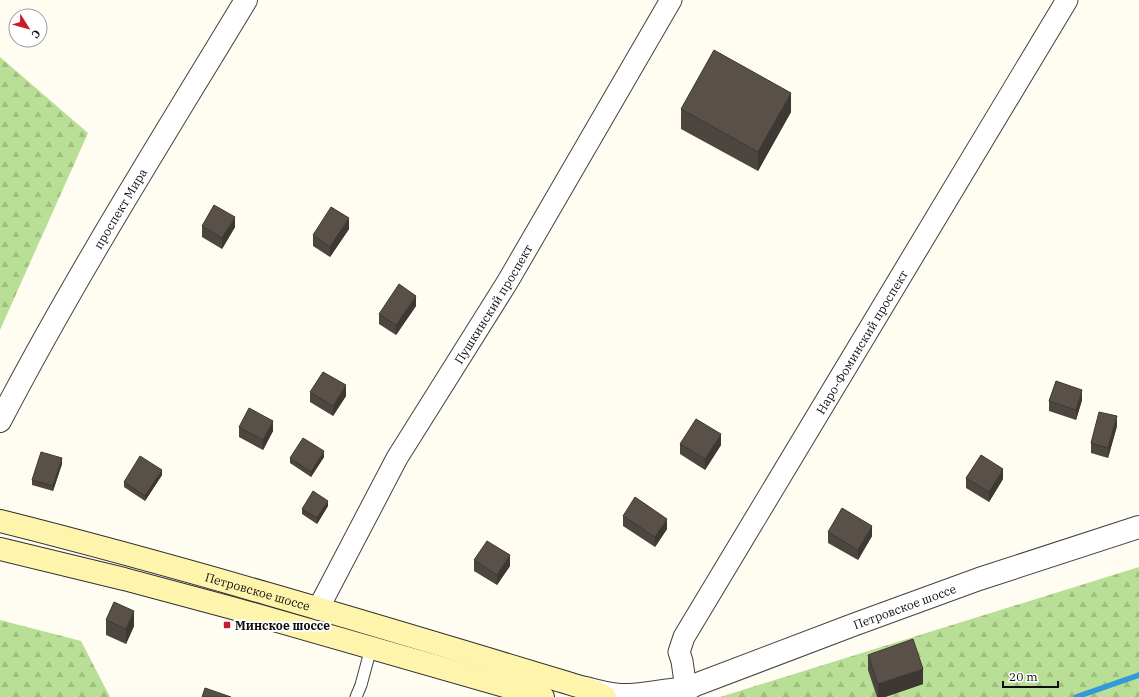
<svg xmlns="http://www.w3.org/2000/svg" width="1139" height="697" viewBox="0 0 1139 697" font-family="'IBM Plex Serif',serif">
  <defs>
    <pattern id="forest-firs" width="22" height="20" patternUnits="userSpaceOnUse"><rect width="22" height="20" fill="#b8df95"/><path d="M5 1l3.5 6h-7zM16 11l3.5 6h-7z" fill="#9dbe7f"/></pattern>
  </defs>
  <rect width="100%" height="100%" fill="#fffcf1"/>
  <path fill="url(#forest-firs)" d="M0,57l88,76 -88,197z
    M1139,567v130h-419z
    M0,620l81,21 29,56h-110z"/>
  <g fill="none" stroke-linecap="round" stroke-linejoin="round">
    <path stroke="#329ad8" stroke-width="5.5" d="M1076,697l63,-22"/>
    <g stroke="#424242" stroke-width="13">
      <path id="service" d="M356,697l5,-12 10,-37"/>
    </g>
    <g stroke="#424242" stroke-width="23">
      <g id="minor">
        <path id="s1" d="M318,609l79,-151 111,-177 163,-281"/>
        <path id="s2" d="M686,689l-4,-28 -3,-9 5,-15 383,-637"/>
      </g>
    </g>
    <g stroke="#424242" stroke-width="24">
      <g id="tertiary">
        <path id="s3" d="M0,421c75,-144 162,-282 246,-421"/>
        <path d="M586,688c11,3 23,6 34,7 22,1 44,-6 66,-6"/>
        <path id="s4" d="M674,697l21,-12 158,-60 126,-46 160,-52"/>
      </g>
    </g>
    <g stroke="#313131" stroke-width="24">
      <g id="secondary">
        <path id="s5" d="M0,521c195,49 388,108 581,166l15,5 9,5"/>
        <path d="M0,549l124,30 108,29 311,89"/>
      </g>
    </g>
    <use href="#service" stroke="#fff" stroke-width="11"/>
    <use href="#minor" stroke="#fff" stroke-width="21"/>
    <use href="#tertiary" stroke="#fff" stroke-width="22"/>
    <use href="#secondary" stroke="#fff4ac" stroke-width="22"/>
  </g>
  <path fill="#4d4540" d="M681,109l110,3 -33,59 -77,-42z
    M202,226l33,1 -13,22 -20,-12z
    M349,229l-19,28 -17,-11v-11z
    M416,306l-20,29 -17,-11v-10z
    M310,392l36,4 -13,20 -23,-14z
    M1082,400l-6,20 -27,-9v-10z
    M1117,426l-9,32 -17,-5v-10z
    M239,427l34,4 -10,19 -24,-13z
    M680,444l41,1 -16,25 -25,-16z
    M324,457l-13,20 -21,-14v-5z
    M62,464l-9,27 -21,-6v-5z
    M162,475l-17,26 -21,-14v-5z
    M966,478l37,1 -14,23 -23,-14z
    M328,506l-11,18 -15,-10v-5z
    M623,516l44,13 -12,18 -32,-21z
    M828,532l44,4 -14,24 -30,-17z
    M474,560l36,6 -13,19 -23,-14z
    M106,620l28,6 -8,18 -20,-9z
    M868,655l55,29 -38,13h-8l-9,-27z"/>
  <path fill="#3e3834" d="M791,93v19l-33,59v-19z
    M235,217v10l-13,22v-11z
    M349,218v11l-19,28v-10z
    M416,296v10l-20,29v-10z
    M346,385v11l-13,20v-10z
    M1082,390v10l-6,20v-10z
    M1117,416v10l-9,32v-10z
    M273,421v10l-10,19v-10z
    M721,434v11l-16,25v-11z
    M324,451v6l-13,20v-5z
    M62,458v6l-9,27v-5z
    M1003,469v10l-14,23v-10z
    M162,470v5l-17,26v-5z
    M328,501v5l-11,18v-6z
    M667,519v10l-12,18v-10z
    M872,526v10l-14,24v-10z
    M510,555v11l-13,19v-10z
    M134,611v15l-8,18v-15z
    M923,669v15l-38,13h-7v-13z"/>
  <path fill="#59504a" stroke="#3e3834" d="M714,50l77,43 -33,59 -77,-43z
    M214,205l21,12 -13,21 -20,-12z
    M331,207l18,11 -19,29 -17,-12z
    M399,284l17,12 -20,29 -17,-11z
    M323,372l23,13 -13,21 -23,-14z
    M1056,381l26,9 -6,20 -27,-9z
    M249,408l24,13 -10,19 -24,-13z
    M1099,412l18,4 -9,32 -17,-5z
    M696,419l25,15 -16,25 -25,-15z
    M303,438l21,13 -13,21 -21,-14z
    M41,452l21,6 -9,28 -21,-6z
    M981,455l22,14 -14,23 -23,-14z
    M140,456l22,14 -17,26 -21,-14z
    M313,491l15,10 -11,17 -15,-9z
    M635,497l32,22 -12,18 -32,-21z
    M842,508l30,18 -14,24 -30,-18z
    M487,541l23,14 -13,20 -23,-15z
    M114,602l20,9 -8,18 -20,-9z
    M913,639l10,30 -45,15 -10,-29z
    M205,688l26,9h-29z"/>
  <rect fill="#cb1b28" stroke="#fff" stroke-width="1.5" x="223" y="621" width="8" height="8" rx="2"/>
  <g text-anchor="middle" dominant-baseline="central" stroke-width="4" stroke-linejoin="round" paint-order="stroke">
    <g font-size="12" fill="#0f0f0f" stroke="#fff">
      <text stroke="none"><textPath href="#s3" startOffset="244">проспект Мира</textPath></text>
      <text stroke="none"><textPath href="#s1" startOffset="352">Пушкинский проспект</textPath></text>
      <text stroke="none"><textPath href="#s2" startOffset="398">Наро-Фоминский проспект</textPath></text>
      <text stroke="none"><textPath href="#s5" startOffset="267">Петровское шоссе</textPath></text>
      <text stroke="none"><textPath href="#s4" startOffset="248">Петровское шоссе</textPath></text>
    </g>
    <g font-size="12" font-weight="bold" fill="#0f0f0f" stroke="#fff" text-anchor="start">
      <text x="235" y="625">Минское шоссе</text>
    </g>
  </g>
  <g transform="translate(28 28) rotate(127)"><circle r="19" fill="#ffffff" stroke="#9f9f9f"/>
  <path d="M0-3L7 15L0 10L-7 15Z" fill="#cb1b28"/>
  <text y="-6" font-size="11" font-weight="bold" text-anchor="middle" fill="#0f0f0f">С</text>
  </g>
  <path d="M1003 681v6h55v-6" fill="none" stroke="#0f0f0f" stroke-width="2"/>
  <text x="1009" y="681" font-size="12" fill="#0f0f0f" stroke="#ffffff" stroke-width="3" paint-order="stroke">20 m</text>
</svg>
